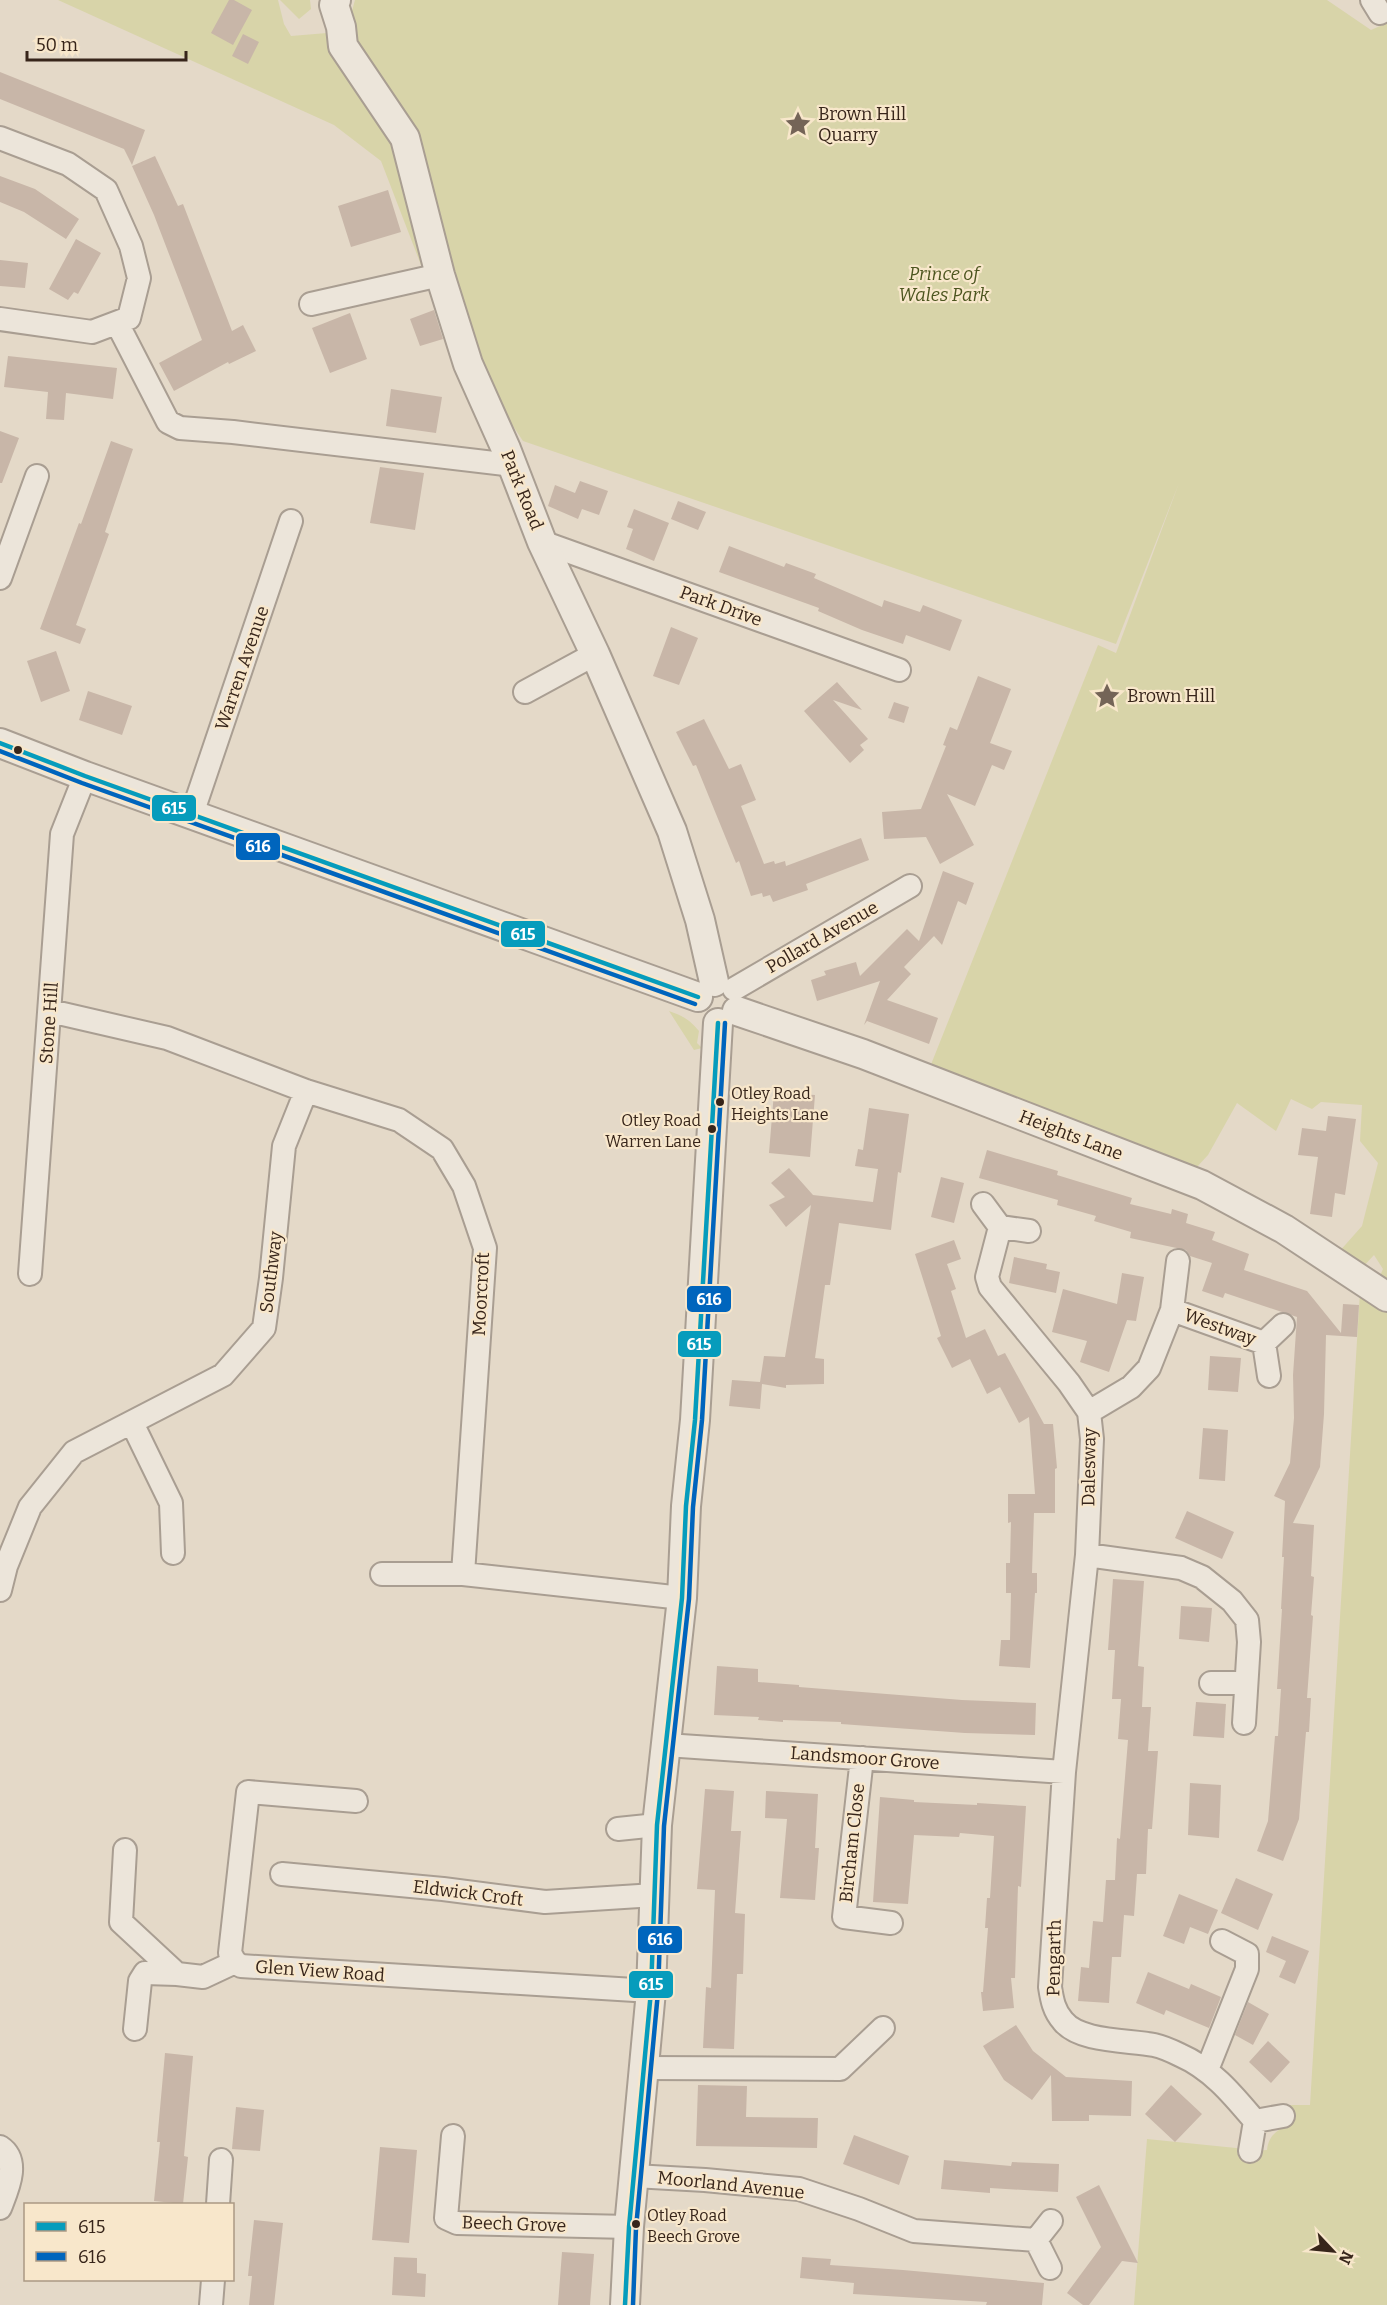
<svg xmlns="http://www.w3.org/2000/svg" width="1387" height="2305" viewBox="0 0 1387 2305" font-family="Bitter,serif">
  <rect width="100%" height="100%" fill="#e4d9c8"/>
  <path fill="#d8d4a9" d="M58,0h220l6,24 7,12 36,-3 45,74 32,59 26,96 -9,3 -40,-104 -47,-36z
    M280,0h30l1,9 -12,10z
    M355,0h972l44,30 16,-7v1259l-8,-4 4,-9 -9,-14 -13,14 -23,-16 24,-27 16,-63 -18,-22 2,-36 -41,-3 -9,7 -21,-10 -15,32 -39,-28 -29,52 -12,13 -266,-101 168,-422 18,8 63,-170 -63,161 -593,-203 -38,-57 -72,-250 -68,-98z
    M669,1011c14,5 21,9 30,20l-2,12 5,5 -8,2z
    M1360,1292l27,14v999h-253l13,-166 89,9 14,3 17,-1c1,-12 8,-19 19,-24l-3,-10v-11h27z"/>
  <path fill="#c8b6a8" d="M229,0h5l18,10 -19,35 -22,-12z
    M243,34l16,8 -11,22 -16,-8z
    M0,72l145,58 -13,35 -8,-16 -124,-50z
    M155,156l23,50 5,-2 49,127 11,-6 13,26 -27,13 -1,-2 -54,29 -15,-28 43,-23 -48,-125 -22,-49z
    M0,176l35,13 44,30 -13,20 -42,-27 -24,-10z
    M388,190l13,42 -50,15 -13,-41z
    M76,239l25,14 -23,41 -4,-2 -6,8 -19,-11z
    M0,260l28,3 -3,25 -25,-2z
    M434,310l9,29 -23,7 -10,-27z
    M350,313l17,46 -37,14 -18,-45z
    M8,356l109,12 -4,31 -47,-6 -2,27 -18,-1 2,-27 -44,-5z
    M391,389l51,8 -6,36 -50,-7z
    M0,431l19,7 -17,45h-2z
    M111,441l22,8 -28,83 4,2 -33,91 10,4 -6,15 -40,-15 39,-106 2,1z
    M380,467l44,6 -9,57 -45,-7z
    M580,481l28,10 -9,24 -17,-6 -4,10 -30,-13 7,-21 20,8z
    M678,501l28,11 -8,18 -27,-11z
    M634,509l35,14 -15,38 -28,-12 7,-20 -6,-2z
    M729,546l55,21 2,-4 30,11 -2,4 68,29 2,-7 36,12 3,-7 39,15 -12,31 -44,-16 -3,9 -41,-14 -44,-19 1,-3 -100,-36z
    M671,627l27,11 -19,47 -26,-9z
    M56,651l14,40 -29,11 -14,-41z
    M978,676l33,13 -21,54 22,8 -8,19 -12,-5 -17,41 -28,-12 27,51 -34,19 -14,-27 -42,2 -2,-27 39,-3 25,-63 -3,-1 7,-18 7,3z
    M837,682l25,28 -29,-10 35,39 -8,6 4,5 -14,13 -46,-52z
    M88,691l44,15 -10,29 -43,-15z
    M894,702l15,5 -5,16 -16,-5z
    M704,719l25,50 12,-5 15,36 -15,6 23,58 10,-3 1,3 10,-3 1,5 75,-28 8,22 -63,24 2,6 -35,12 -3,-7 -7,2 -1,-4 -11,3 -12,-35 -3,2 -40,-98 -3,1 -17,-34z
    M943,871l31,12 -8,22 -8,-4 -16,44 -8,-9 -30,31 7,7 -24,26 51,18 -9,26 -62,-23 -3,4 16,-44 -63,20 -6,-21 15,-5 -2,-4 32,-9 4,14 47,-47 12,12z
    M774,1092l41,3 -5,62 -41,-4z
    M869,1108l40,6 -8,59 -3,-1 -7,58 -52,-7 -9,62h-5l-10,73 9,1v25l-38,1v3l-24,-4 -2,25 -31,-3 3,-26 28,2 4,-26 21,1 26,-152 -25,22 -17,-22 16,-8 -14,-14 18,-15 24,27 60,7 5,-33 -23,-3 3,-17 5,1z
    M1328,1116l28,3 -11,76 -10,-2 -3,24 -22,-3 8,-57 -20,-2 4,-27 24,3z
    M987,1150l71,21 -1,4 75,23 -2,6 41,10 1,-5 16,5 -2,9 29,9 -3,8 37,14 -5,16 63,21 34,42 2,-29 16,1 -2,32 -31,-2 -2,79 -4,53 -27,56 21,2 -3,51 3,1 -3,38 2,1 -6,82h4l-2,34h-3l-7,87 -16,42 -26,-10 11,-30 7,-85h3l3,-47h-4l5,-80h-1l3,-52h-2l3,-56 -11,-5 16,-33 4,-45 -1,-43 4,-58 -72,-24 -2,5 -21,-7 10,-28 -22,-7 -4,-6 -56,-12 1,-6 -37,-11 2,-5 -39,-11 1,-5 -79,-22z
    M941,1177l23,6 -10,40 -23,-6z
    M954,1240l7,19 -14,5 9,25 -5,2 15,47 19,-9 13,27 7,-3 39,71h9l4,44 -2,1v44h-21l-2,60h5v20h-2l-5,75 -31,-2 2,-26h9l1,-47h-5v-30h4l1,-41 -3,1v-29h27l-6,-77 -10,6 -19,-36 -13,7 -17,-35 -18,9 -15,-30 4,-2 -26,-82z
    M1014,1257l33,7 -1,5 14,3 -4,21 -47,-10z
    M1122,1273l22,4 -8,44 -9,-1 -18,52 -29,-10 7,-21 -35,-9 11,-43 54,15z
    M1210,1356l31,2 -3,34 -30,-2z
    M1203,1428l25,2 -3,51 -26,-2z
    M1187,1511l47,21 -12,27 -47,-21z
    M1113,1579l31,2 -6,85 6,1 -2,40h9l-3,44h10l-6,78h-4l-2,45h-9l-3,42 -10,-1 -3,42h-9l-3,46 -31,-2 3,-34 8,1 4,-47 10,1 3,-42h9l2,-42 3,1 8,-99 -10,-1 3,-40h-9l3,-49h-7z
    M1181,1606l31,2 -3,34 -30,-3z
    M717,1666l41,3v13l41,3v2l163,13 74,3 -1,32 -70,-2 -124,-9v-2l-58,-2v2l-25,-2 1,-3 -45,-2z
    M1196,1702l30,2 -2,34 -31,-2z
    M1190,1783l31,2 -2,53 -31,-3z
    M705,1789l29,2 -3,40h10l-6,82 10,1 -2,60h-6l-3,75 -31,-1 3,-61 5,1 4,-98 -18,-1z
    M766,1791l52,3 -3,54h4l-4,52 -35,-2 7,-79 -22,-1z
    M880,1797l34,3v2l63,3v-2l49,3 -5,81 -3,-1 -3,92h-4l3,30 -31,3 -2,-19h2l5,-64h-3l2,-30h3l4,-62 -34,-3 -1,4 -45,-2 -6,69 -35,-2z
    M1236,1878l37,16 -15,36 -37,-17z
    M1179,1894l39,16 -10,24 -18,-7 -6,17 -21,-8z
    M1272,1936l37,15 -14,33 -16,-7 7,-16 -20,-9z
    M1148,1972l41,17 2,-5 30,13 -12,31 -43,-18 -2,5 -28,-12z
    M1248,2002l21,12 -16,31 -18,-10z
    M1016,2025l17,26 33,26 66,4 -1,35 -42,-1v6h-37l-1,-46 -19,25 -28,-20 -21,-34z
    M1268,2041l22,21 -19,21 -22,-21z
    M165,2053l28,3 -9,100 4,1 -5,47 -29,-3 6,-59h-3z
    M698,2085l49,1 -1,31 72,1 -1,30 -121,-2z
    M1171,2085l31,29 -27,28 -30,-28z
    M236,2107l28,3 -4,41 -28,-2z
    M854,2135l55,21 -10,29 -56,-21z
    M380,2147l37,3 -8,93 -37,-3z
    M944,2160l67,6 1,-4 47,2 -1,28 -68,-4v5l-49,-4z
    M1099,2185l39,78 -16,-2 -33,44h-6l-16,-12 34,-46 -25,-50z
    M254,2220l29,3 -9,82h-25l3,-29h-4z
    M562,2252l32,2 -4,51h-32z
    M394,2257l23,1v15l9,1 -1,23 -33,-2z
    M802,2257l29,2 -1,6 73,5 141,13 -2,22h-56l1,-3 -134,-8 1,-11 -54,-5z"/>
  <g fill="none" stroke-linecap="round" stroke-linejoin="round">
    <g stroke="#a99e92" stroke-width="26">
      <path id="minor" d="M1372,0l8,13
        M0,138l68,26 38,26 25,56 8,32 -10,40 -37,14 -92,-13
        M311,304l129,-29
        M117,323l51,99 12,6 53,4 279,33
        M542,542l357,128
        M0,578l37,-102
        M525,692l70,-38
        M192,814l99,-293
        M734,989l176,-103
        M50,1011l117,27 139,53 93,29 43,29 22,37 21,62 -22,326 219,24
        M983,1204l17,23 -13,50 3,10 79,96 20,29 3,27 -5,116 -23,217 -14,215c2,13 4,24 13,34 16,21 66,19 91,24 9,2 18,6 26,10 32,14 53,40 75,66l28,-5
        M1000,1227l29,4
        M30,1274l32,-440 23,-58
        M1172,1310l6,-49
        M1264,1343l19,-18
        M1089,1412l42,-25 18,-19 23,-58 92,33 5,33
        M132,1423l39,80 2,50
        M1087,1555l94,13 21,9 30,24 15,19 2,22 -5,81
        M382,1574h81
        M0,1590l6,-24 24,-59 44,-55 149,-77 41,-47 7,-50 13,-132 22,-55
        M1211,1683h35
        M666,1745l398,27
        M862,1758l-18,159 47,6
        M356,1801l-108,-9 -18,161 5,9 6,4 410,25
        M618,1829l39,-4
        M125,1850l-4,72 56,52 26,3 32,-15
        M282,1874l161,15 102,13 110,-7
        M135,2029l5,-48 5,-8 32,1
        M645,2068l195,1 43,-41
        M1207,2070l40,-101v-15l-25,-13
        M453,2136l-7,82 11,5 172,4
        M0,2147c21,14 7,43 0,61
        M1250,2151l5,-30
        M634,2176l71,4 94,9 60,20 55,22 122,9 15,-19
        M218,2204l3,-44
        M1036,2240l14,28
        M211,2305l2,-25"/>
    </g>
    <g stroke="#a99e92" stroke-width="32">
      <path id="tertiary" d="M336,0l-2,5 7,22 2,19 62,92 35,137 28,89 38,85 36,93 53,112 77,177 28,89 14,62
        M0,743l85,33 613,221
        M737,1011l126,43 339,131 82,44 103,68
        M625,2305l4,-78 22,-236 6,-166 25,-227 4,-92 9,-86 23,-397"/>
    </g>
    <use href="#minor" stroke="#ece5da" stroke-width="22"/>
    <use href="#tertiary" stroke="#ece5da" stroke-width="28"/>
    <g stroke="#f8e7cb" stroke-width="9">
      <path id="bus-1" d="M0,743l85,33 613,221
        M625,2305l4,-78 22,-236 6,-166 25,-227 4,-92 9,-86 23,-397"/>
    </g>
    <g stroke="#f8e7cb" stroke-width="9">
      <path id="bus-2" d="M0,751l82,32 613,221
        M633,2305l3,-77 22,-236 6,-166 25,-227 4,-92 9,-87 23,-397"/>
    </g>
    <use href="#bus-1" stroke="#069cbc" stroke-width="4.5"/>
    <use href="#bus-2" stroke="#0065bd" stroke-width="4.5"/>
  </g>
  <defs>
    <g id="sight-bare" transform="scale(2.07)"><path d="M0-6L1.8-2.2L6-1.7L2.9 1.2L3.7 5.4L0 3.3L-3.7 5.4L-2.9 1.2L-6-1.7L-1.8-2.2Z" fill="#746457" stroke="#f8e7cb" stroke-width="2.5" paint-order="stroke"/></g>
  </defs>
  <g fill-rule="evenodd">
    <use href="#sight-bare" x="798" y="124"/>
    <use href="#sight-bare" x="1107" y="696"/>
  </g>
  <g fill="#37251a" stroke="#f8e7cb" stroke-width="2">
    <circle cx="18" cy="750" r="5"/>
    <circle cx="720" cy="1102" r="5"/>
    <circle cx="712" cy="1129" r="5"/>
    <circle cx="636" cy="2224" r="5"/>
  </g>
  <g text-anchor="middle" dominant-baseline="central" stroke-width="4.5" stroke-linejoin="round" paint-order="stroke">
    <g font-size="16" fill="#37251a" stroke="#f8e7cb" text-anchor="start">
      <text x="731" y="1093">Otley Road<tspan x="731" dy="21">Heights Lane</tspan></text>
      <text x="701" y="1120" text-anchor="end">Otley Road<tspan x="701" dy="21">Warren Lane</tspan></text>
      <text x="647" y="2215">Otley Road<tspan x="647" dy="21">Beech Grove</tspan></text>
    </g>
    <g font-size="18" fill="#37251a" stroke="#f8e7cb" text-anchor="start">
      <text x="818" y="114">Brown Hill<tspan x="818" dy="21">Quarry</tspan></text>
      <text x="1127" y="696">Brown Hill</text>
    </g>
    <g font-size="18" font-style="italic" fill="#4c551f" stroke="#f8e7cb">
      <text x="944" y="274">Prince of<tspan x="944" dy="21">Wales Park</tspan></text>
    </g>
    <g font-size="18" fill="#37251a" stroke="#f8e7cb">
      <text transform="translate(522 490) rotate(68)">Park Road</text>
      <text transform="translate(721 606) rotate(20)">Park Drive</text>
      <text transform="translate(242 668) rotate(-71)">Warren Avenue</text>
      <text transform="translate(822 937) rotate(-30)">Pollard Avenue</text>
      <text transform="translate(49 1023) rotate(-86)">Stone Hill</text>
      <text transform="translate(1071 1135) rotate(21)">Heights Lane</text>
      <text transform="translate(271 1272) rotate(-83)">Southway</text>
      <text transform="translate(481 1294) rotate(-87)">Moorcroft</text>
      <text transform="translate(1220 1327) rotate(20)">Westway</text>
      <text transform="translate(1089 1467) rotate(-89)">Dalesway</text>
      <text transform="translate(865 1758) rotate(4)">Landsmoor Grove</text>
      <text transform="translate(852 1843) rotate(-84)">Bircham Close</text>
      <text transform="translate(468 1893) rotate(7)">Eldwick Croft</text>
      <text transform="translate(1054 1958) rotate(-89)">Pengarth</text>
      <text transform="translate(320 1971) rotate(4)">Glen View Road</text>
      <text transform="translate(731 2185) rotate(6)">Moorland Avenue</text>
      <text transform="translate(514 2224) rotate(2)">Beech Grove</text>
    </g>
  </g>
  <g stroke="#f8e7cb" stroke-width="2">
    <rect x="151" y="794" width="46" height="28" rx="6" fill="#069cbc"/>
    <rect x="235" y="832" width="46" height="29" rx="6" fill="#0065bd"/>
    <rect x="500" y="920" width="46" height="28" rx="6" fill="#069cbc"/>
    <rect x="686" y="1285" width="46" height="28" rx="6" fill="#0065bd"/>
    <rect x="677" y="1330" width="45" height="28" rx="6" fill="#069cbc"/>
    <rect x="637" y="1925" width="46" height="29" rx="6" fill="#0065bd"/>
    <rect x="628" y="1970" width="46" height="29" rx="6" fill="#069cbc"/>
  </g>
  <g font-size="16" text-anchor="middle" font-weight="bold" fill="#fff">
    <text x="174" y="814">615</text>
    <text x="258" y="852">616</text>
    <text x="523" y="940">615</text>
    <text x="709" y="1305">616</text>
    <text x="699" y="1350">615</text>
    <text x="660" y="1945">616</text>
    <text x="651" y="1990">615</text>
  </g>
  <rect x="24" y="2203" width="210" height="78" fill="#f8e7cb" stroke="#ab9984" stroke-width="1.5"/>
  <rect x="36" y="2222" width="30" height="9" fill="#069cbc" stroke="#ab9984" stroke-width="1.5"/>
  <text x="78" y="2233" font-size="18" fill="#37251a">615</text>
  <rect x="36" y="2252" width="30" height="9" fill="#0065bd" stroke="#ab9984" stroke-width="1.5"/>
  <text x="78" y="2263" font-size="18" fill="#37251a">616</text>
  <g transform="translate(1333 2251) rotate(116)" stroke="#f8e7cb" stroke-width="4.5" paint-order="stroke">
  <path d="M0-4.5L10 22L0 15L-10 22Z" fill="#37251a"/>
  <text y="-9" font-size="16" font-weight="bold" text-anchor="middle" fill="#37251a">N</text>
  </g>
  <path d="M27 51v9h159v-9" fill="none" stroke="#37251a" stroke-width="3"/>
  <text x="36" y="51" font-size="18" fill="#37251a" stroke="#f8e7cb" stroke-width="4.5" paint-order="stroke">50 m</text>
</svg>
